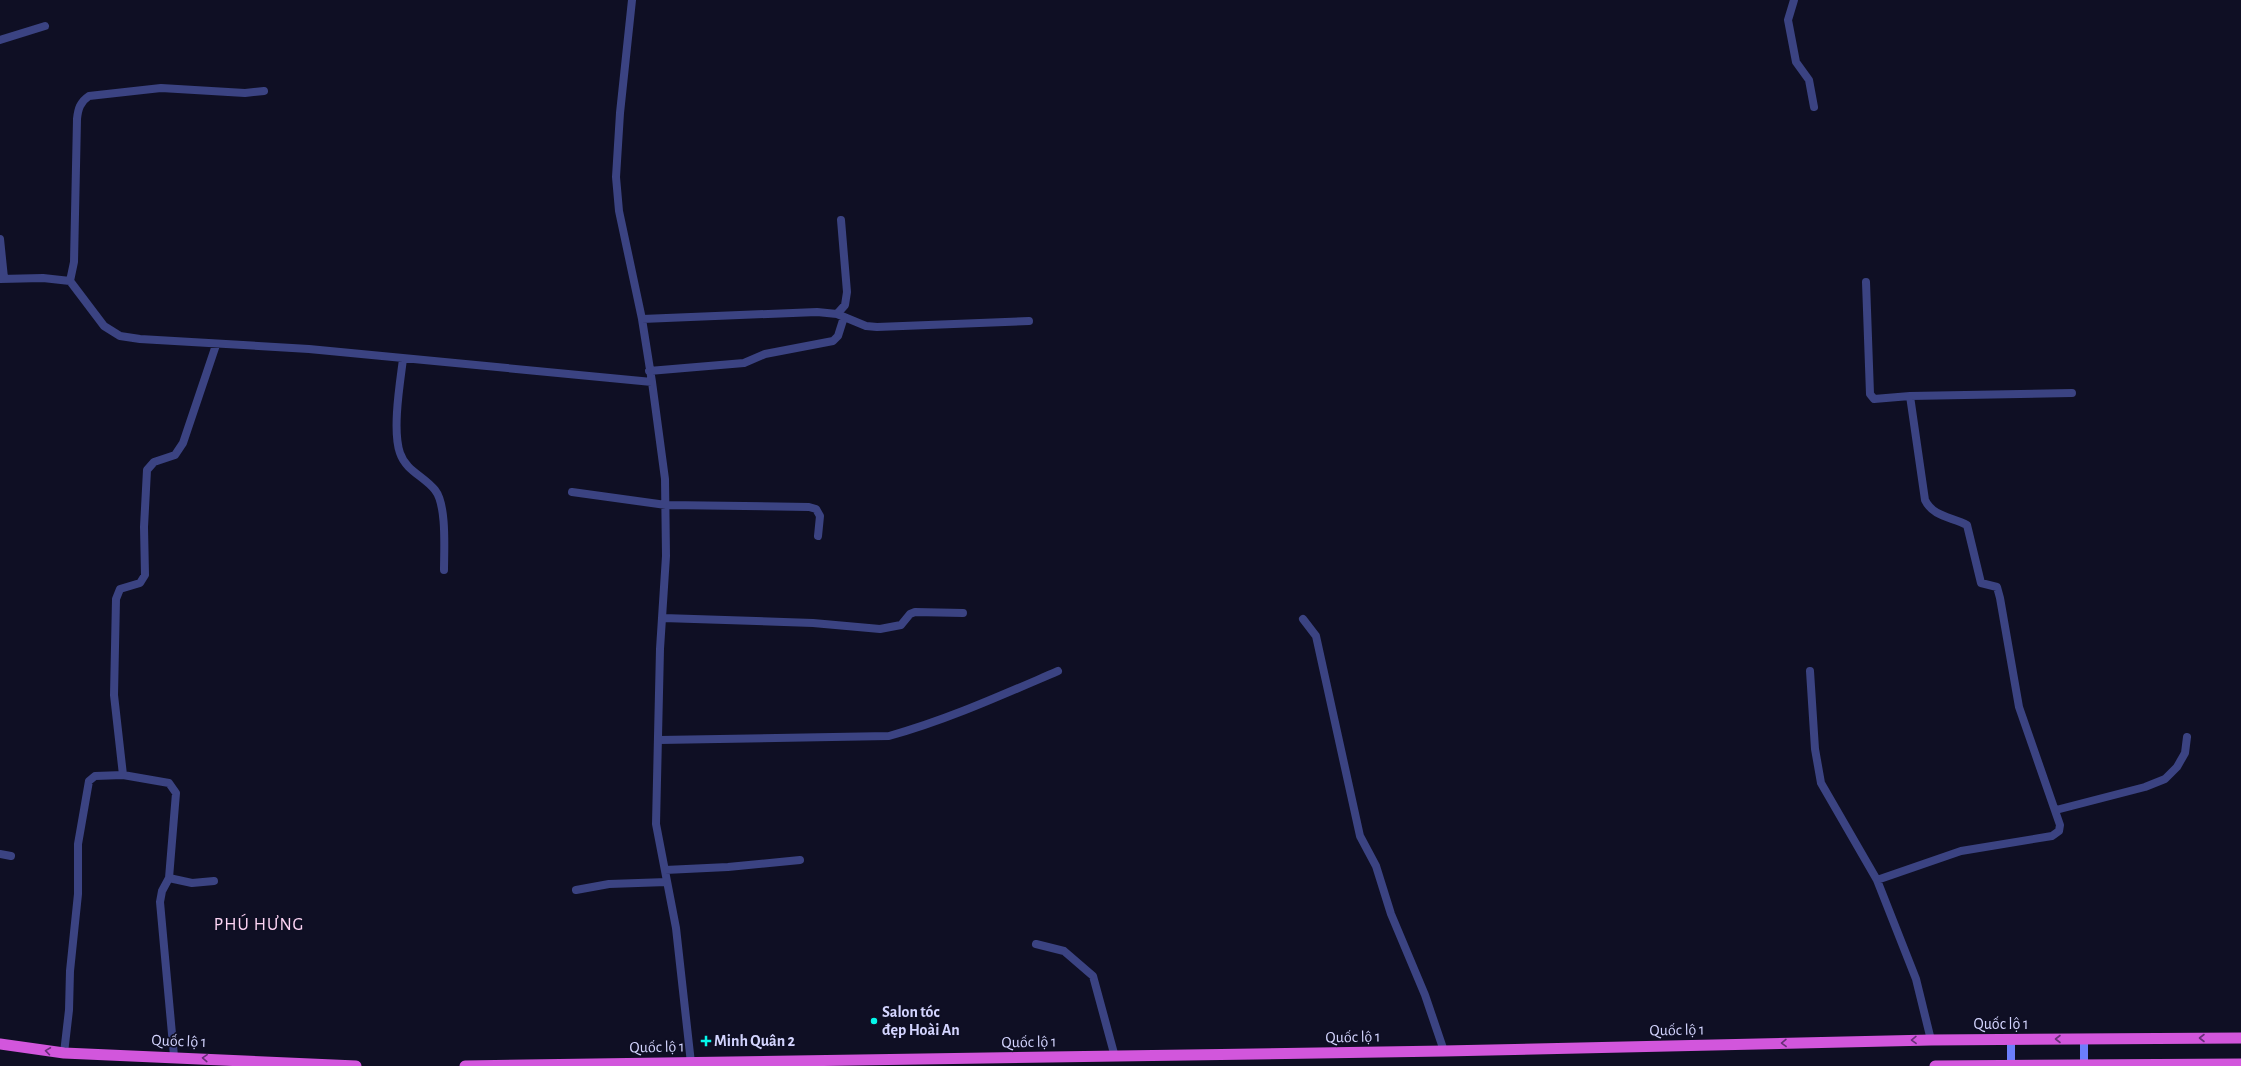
<svg xmlns="http://www.w3.org/2000/svg" width="2241" height="1066" viewBox="0 0 2241 1066" font-family="'Alegreya Sans',sans-serif">
  <rect width="100%" height="100%" fill="#0f0f24"/>
  <g fill="none" stroke-linecap="round" stroke-linejoin="round">
    <path stroke="#3b4382" stroke-width="8" d="M659,740l230,-4c58,-16 113,-41 169,-65"/>
    <path stroke="#3b4382" stroke-width="8" d="M632,0l-12,113 -4,64 3,34 23,108 10,63 13,97 1,77 -6,93 -4,175 20,104 15,135
      M1794,0l-6,20 8,42 13,18 5,27
      M0,40l45,-14
      M0,239l4,39
      M0,279l43,-1 27,3 34,45 16,10 20,3 169,10 343,33
      M70,281l4,-19 3,-143c1,-10 3,-17 12,-23l72,-8 84,5 19,-2
      M1866,282l4,112 4,5 36,-3 15,104c8,17 27,17 42,25l14,58 16,4 3,11 19,109 41,118 -1,6 -7,5 -91,15 -84,29 39,99 15,61
      M837,314l8,-9 2,-13 -6,-72
      M642,319l175,-7 20,2 29,12 11,1 152,-6
      M403,359c-3,24 -11,71 -3,94 6,18 24,23 35,37 12,15 9,60 9,80
      M649,371l95,-8 21,-9 68,-13 5,-5 6,-19
      M1910,396l162,-3
      M572,492l94,13 143,2 7,2 4,7 -2,20
      M663,618l150,5 67,6 21,-4 9,-11 5,-2 48,1
      M1303,619l13,17 44,200 16,30 15,48 34,81 19,56
      M1810,671l5,78 6,34 56,97
      M123,775l46,8 7,10 -7,85 -7,13 -2,11 14,154
      M2056,810l89,-23 20,-8 12,-12 8,-14 2,-16
      M0,854l11,2
      M665,870l63,-3 72,-7
      M169,878l23,5 22,-2
      M576,890l33,-6 58,-2
      M1036,944l28,7 29,25 22,81
      M64,1053l5,-43 1,-39 8,-77v-50l11,-63 6,-5 28,-1 -9,-80 2,-96 4,-10 20,-6 5,-8 -1,-48 3,-57 7,-8 21,-7 8,-12 33,-98"/>
    <path stroke="#6c7efc" stroke-width="8" d="M2084,1039v27
      M2011,1066v-27"/>
    <path stroke="#d256dc" stroke-width="11" d="M0,1044l64,9 292,13
      M465,1066l979,-15 487,-11 310,-2
      M1935,1066l306,-2"/>
  </g>
  <defs><path id="oneway-chevron" d="M-2-3.5L2.5 0L-2 3.5" fill="none" stroke-width="1.6" stroke-linecap="round" stroke-linejoin="round"/></defs>
  <g stroke="#672f77">
    <use href="#oneway-chevron" transform="translate(2202 1038) rotate(180)"/>
    <use href="#oneway-chevron" transform="translate(2058 1039) rotate(180)"/>
    <use href="#oneway-chevron" transform="translate(1914 1040) rotate(179)"/>
    <use href="#oneway-chevron" transform="translate(1784 1043) rotate(179)"/>
    <use href="#oneway-chevron" transform="translate(48 1051) rotate(-172)"/>
    <use href="#oneway-chevron" transform="translate(205 1058) rotate(-177)"/>
  </g>
  <g fill="#05f7eb" stroke="#0f0f24" stroke-width="1.5">
    <circle cx="874" cy="1021" r="4"/>
    <path d="M704 1035h4v4h4v4h-4v4h-4v-4h-4v-4h4z"/>
  </g>
  <g text-anchor="middle" dominant-baseline="central" stroke-width="3.5" stroke-linejoin="round" paint-order="stroke">
    <g font-size="16" font-weight="bold" fill="#d3d4fe" stroke="#0f0f24" text-anchor="start">
      <text x="882" y="1012">Salon tóc<tspan x="882" dy="18">đẹp Hoài An</tspan></text>
      <text x="714" y="1041">Minh Quân 2</text>
    </g>
    <g font-size="16" fill="#d3d4fe" stroke="#0f0f24">
      <text x="2001" y="1024">Quốc lộ 1</text>
      <text transform="translate(1677 1030) rotate(-1)">Quốc lộ 1</text>
      <text transform="translate(1353 1037) rotate(-1)">Quốc lộ 1</text>
      <text transform="translate(179 1041) rotate(2)">Quốc lộ 1</text>
      <text transform="translate(1029 1042) rotate(-1)">Quốc lộ 1</text>
      <text transform="translate(657 1047) rotate(-1)">Quốc lộ 1</text>
    </g>
    <g font-size="18" letter-spacing="1" fill="#fed5f5" stroke="#0f0f24">
      <text x="259" y="925">PHÚ HƯNG</text>
    </g>
  </g>
</svg>
